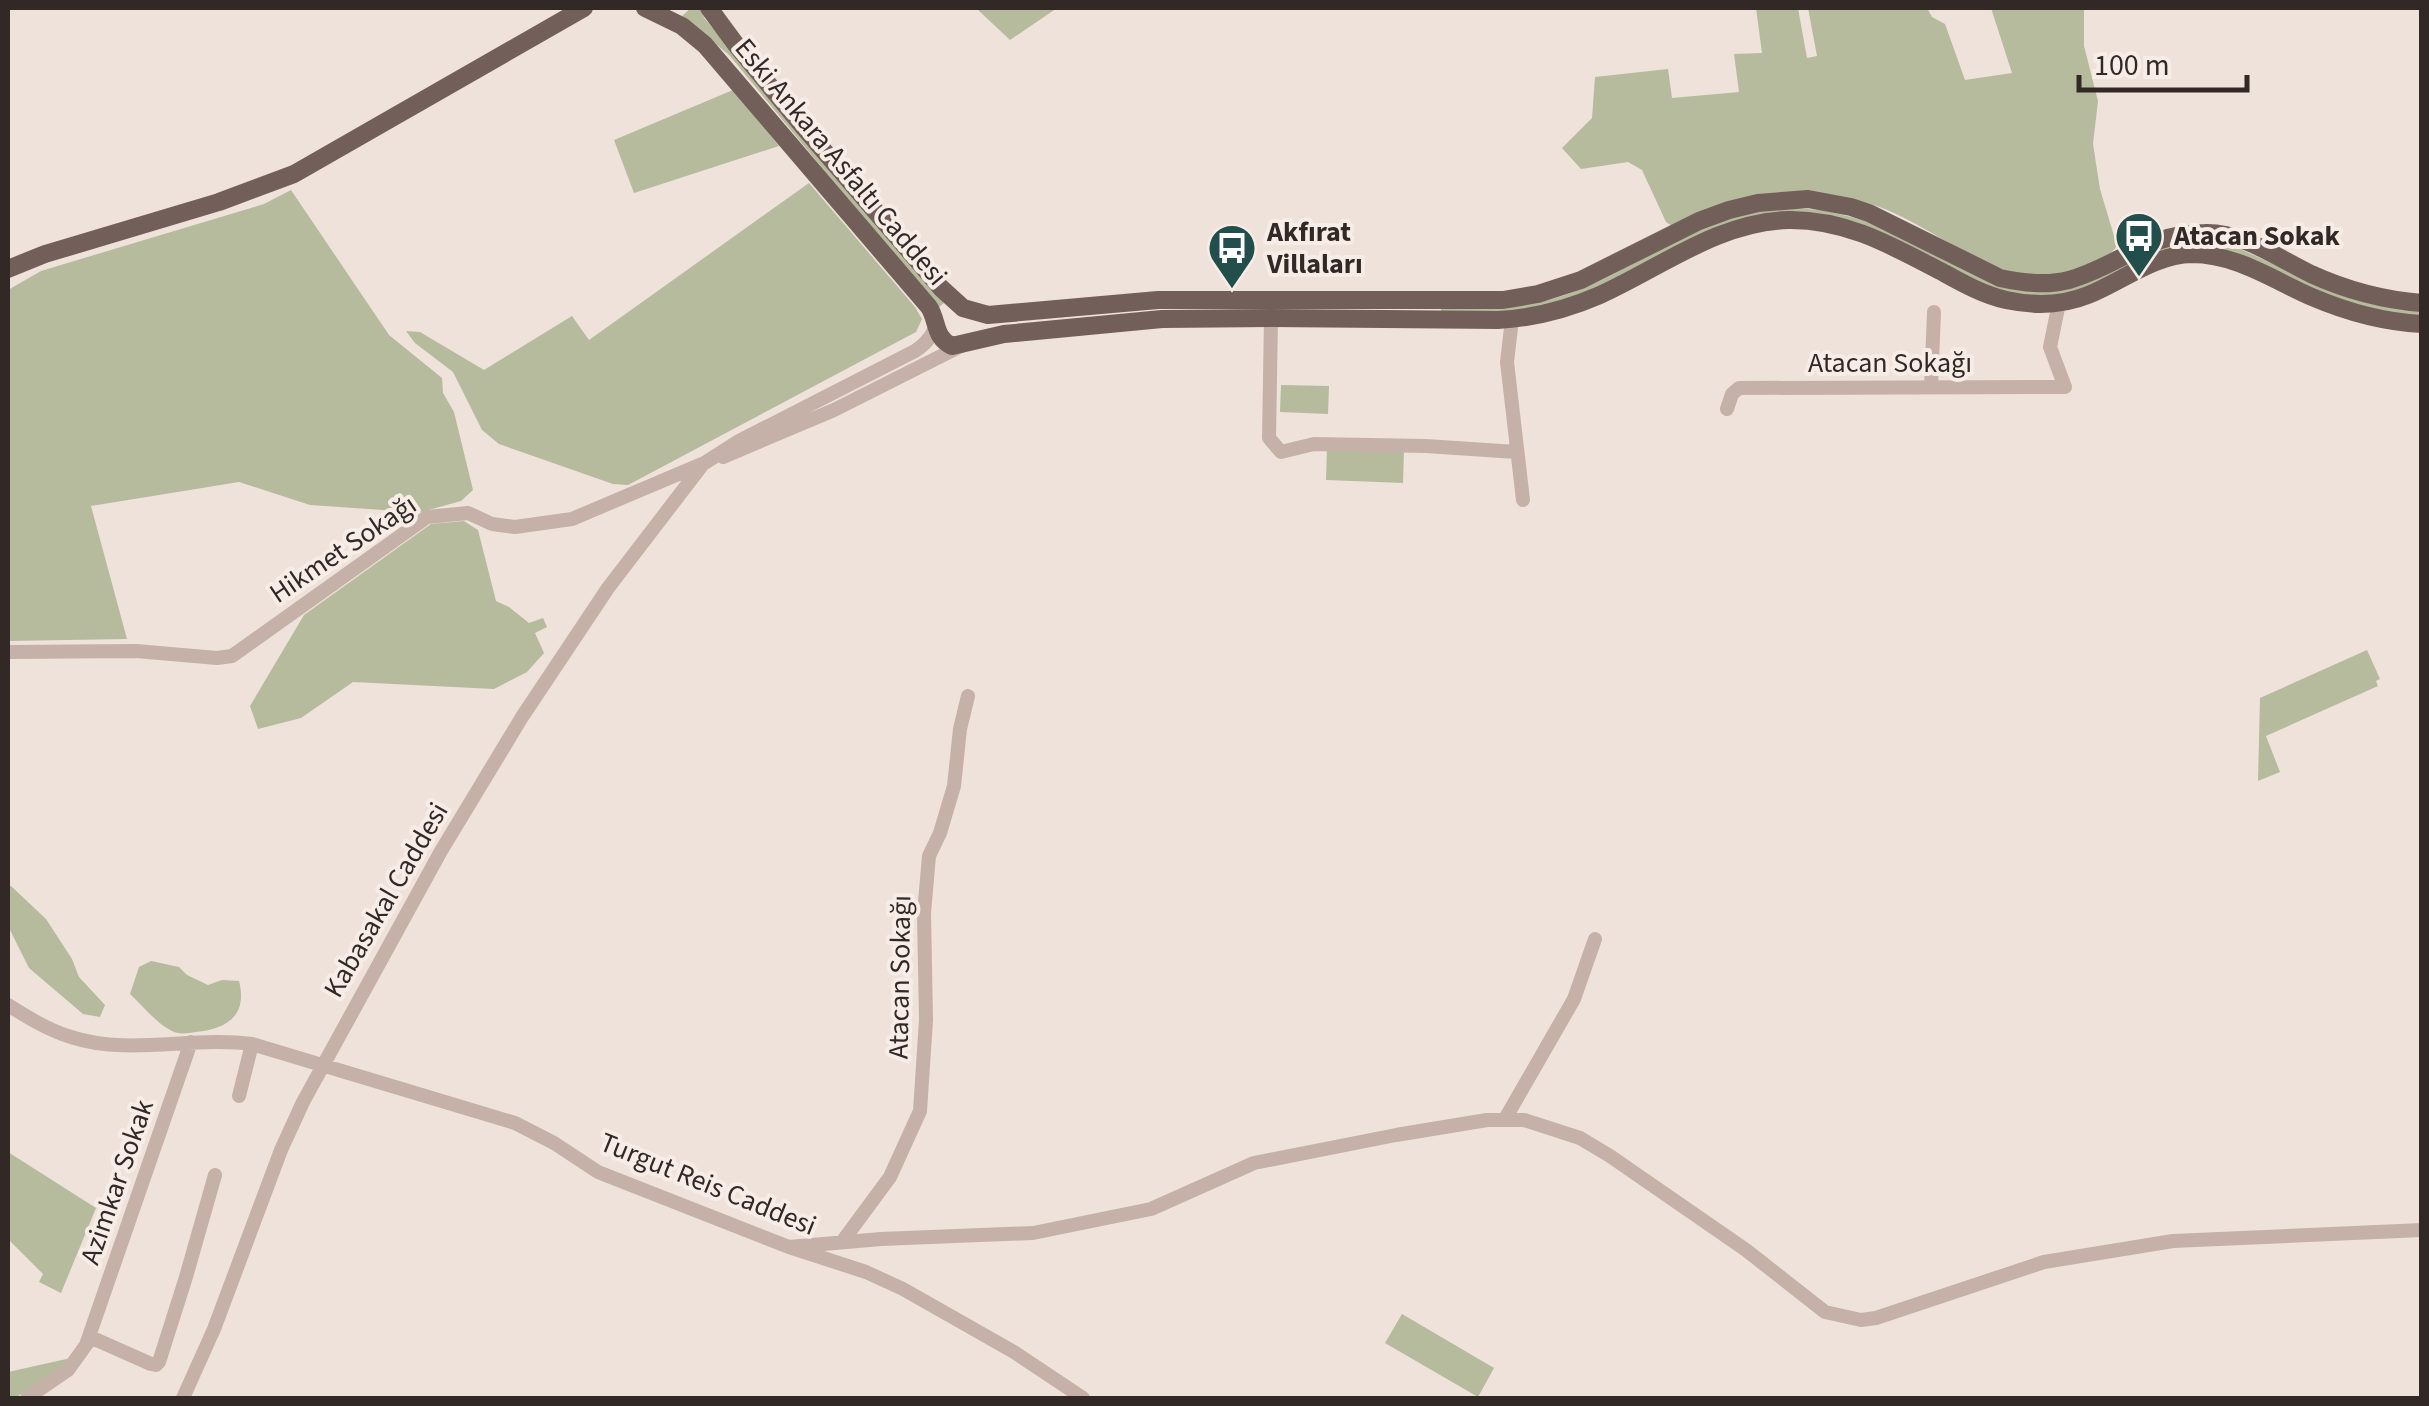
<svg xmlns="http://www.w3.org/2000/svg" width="2429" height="1406" viewBox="0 0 2429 1406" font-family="'Source Sans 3',sans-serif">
  <rect width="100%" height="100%" fill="#eee2da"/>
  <path fill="#b5bb9c" d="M691,8h8l6,11 239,284 -6,5 -209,-253 -47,-39z
    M976,8h81l-47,32z
    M1756,8h42l9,50 10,-2 -9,-48h119l5,9 13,7 20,56 47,-7 -21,-65h93v38l14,55 -5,43 7,45 17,57c-6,9 -15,12 -25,17 -78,39 -130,-19 -198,-50 -21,-10 -43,-15 -66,-18 -59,-9 -104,7 -156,31l-6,-4 -24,-52 -14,-8 -47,7 -19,-21 30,-30 3,-41 73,-8 4,29 67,-6 -5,-38 28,-1z
    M733,90l46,56 -145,47 -20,-53z
    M809,183l106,124 7,12 -6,13 -288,153 -15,-1 -114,-40 -17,-14 -29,-58 -38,-29 -9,-12 14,1 64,38 88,-54 17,24z
    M291,190l98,145 53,43 1,15 11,19 19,78 -12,11 -54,15 -24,-6 -73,-5 -71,-23 -148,24 36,133 -119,2v-351l33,-19 223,-67z
    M1793,208l29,2 46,11 134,65 133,-30 50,-14 31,1 24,6 106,48 30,8 45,6 1,6 -55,-8 -166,-61 -111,39 -37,10 -37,-1 -29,-9 -106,-55 -42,-13 -52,-4 -231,89 -55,10h-60v-6c37,-2 79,1 115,-10 62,-19 114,-61 176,-81 19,-6 40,-7 61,-9z
    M1281,385l48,1 -1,28 -48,-2z
    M1327,447l77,2 -1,34 -77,-3z
    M464,521l14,9 18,71 13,6 20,16 14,-5 4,9 -12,6 9,20 -17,19 -33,17 -141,-7 -52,36 -43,11 -8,-23 54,-91 127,-91z
    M2367,650l13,29 -4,2 2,5 -112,50 14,36 -22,9 2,-83z
    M8,886h3l35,33 26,40 7,18 26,28 -5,12 -17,-3 -54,-46 -21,-42z
    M151,961l28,6 8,8 21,10 14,-5 17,1c9,35 -13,48 -43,51 -9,1 -16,3 -24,-1 -16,-8 -29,-25 -42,-37l9,-27z
    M8,1152l88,56 -35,85 -22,-11 4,-8 -35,-35z
    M1402,1314l92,54 -16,29 -93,-54z
    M71,1358l-17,15 -39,25h-7v-26z"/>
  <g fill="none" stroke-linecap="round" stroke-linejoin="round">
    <path stroke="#c5b1a8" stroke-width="14" d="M1271,318l-2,120 12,14 33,-8 112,2 90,6
      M1512,319l-5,43 16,138
      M1931,387l3,-75
      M1727,409l5,-15 7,-6 326,-1 -15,-40 9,-44
      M723,457l111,-47 127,-64
      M8,652l128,-1 81,7 15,-2 195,-139 41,-4 24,11 23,3 57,-8 130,-55
      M8,1005c19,12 40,25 63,32 58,19 121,-1 181,7l263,79 39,20 44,29 191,75 77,25 37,17 111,63 69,46
      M239,1096l13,-52
      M1505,1119l69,-120 21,-60
      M842,1242l48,-65 30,-66 6,-91 -2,-107 5,-57 11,-23 14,-47 6,-57 8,-33
      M789,1247l92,-8 152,-6 118,-24 103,-46 142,-28 91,-15h37l56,18 30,18 136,94 79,62 36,8 15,-2 168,-56 129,-21 249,-11
      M90,1337l61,27 5,1 3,-3 27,-85 29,-102
      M27,1398l41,-28 18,-25 105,-303
      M183,1398l31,-69 67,-179 22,-48 138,-251 81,-134 86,-129 95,-124 36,-23 176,-90c12,-8 17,-15 22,-28"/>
    <path stroke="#735f5a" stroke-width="18" d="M645,8l37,18 23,19 224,262c9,14 5,31 23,39l52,-12 158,-15 109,-1 227,2c36,-2 70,-11 102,-25 62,-28 118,-73 188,-75 59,-1 106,27 156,53 20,11 40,22 62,27 28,6 55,6 82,-5 35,-14 65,-40 104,-41 44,0 81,26 120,43 35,15 71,25 110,27
      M709,8l28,38 64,78 140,164 22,20 25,7 170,-15h345l35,-6 43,-14 118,-59 30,-11 29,-7 50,-4 43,8 18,6 131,65c23,5 46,8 69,2 50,-14 78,-47 136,-47 37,-1 73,25 106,41 35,16 72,26 111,29
      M8,269l37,-15 174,-52 75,-28 290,-166"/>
  </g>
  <defs>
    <g id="bus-pin" transform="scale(2.5)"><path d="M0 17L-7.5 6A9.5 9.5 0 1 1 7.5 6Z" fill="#224f4c" stroke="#f7ede6"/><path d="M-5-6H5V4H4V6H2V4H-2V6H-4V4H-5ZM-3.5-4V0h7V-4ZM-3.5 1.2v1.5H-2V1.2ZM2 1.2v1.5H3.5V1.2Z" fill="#fff"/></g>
  </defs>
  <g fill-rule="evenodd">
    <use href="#bus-pin" x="2139" y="236"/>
    <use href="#bus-pin" x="1232" y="248"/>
  </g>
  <g text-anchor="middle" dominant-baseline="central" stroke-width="8" stroke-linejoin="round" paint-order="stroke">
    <g font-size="28" fill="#322927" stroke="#f7ede6">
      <text transform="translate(841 162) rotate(50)">Eski Ankara Asfaltı Caddesi</text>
      <text x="1890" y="363">Atacan Sokağı</text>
      <text transform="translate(343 549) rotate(-34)">Hikmet Sokağı</text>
      <text transform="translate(386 900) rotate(-60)">Kabasakal Caddesi</text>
      <text transform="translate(900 977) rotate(-89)">Atacan Sokağı</text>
      <text transform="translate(117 1182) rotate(-71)">Azimkar Sokak</text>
      <text transform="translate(708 1184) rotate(22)">Turgut Reis Caddesi</text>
    </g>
    <g font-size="28" font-weight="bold" fill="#322927" stroke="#f7ede6" text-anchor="start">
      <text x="1267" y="232">Akfırat<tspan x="1267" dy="32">Villaları</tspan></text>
      <text x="2174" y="236">Atacan Sokak</text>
    </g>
  </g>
  <rect width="2429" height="1406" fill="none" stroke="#322927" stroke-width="20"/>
  <path d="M2079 75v15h168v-15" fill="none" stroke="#322927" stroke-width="5"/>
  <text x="2094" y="75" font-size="30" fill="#322927" stroke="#f7ede6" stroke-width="8" paint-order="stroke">100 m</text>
</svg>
